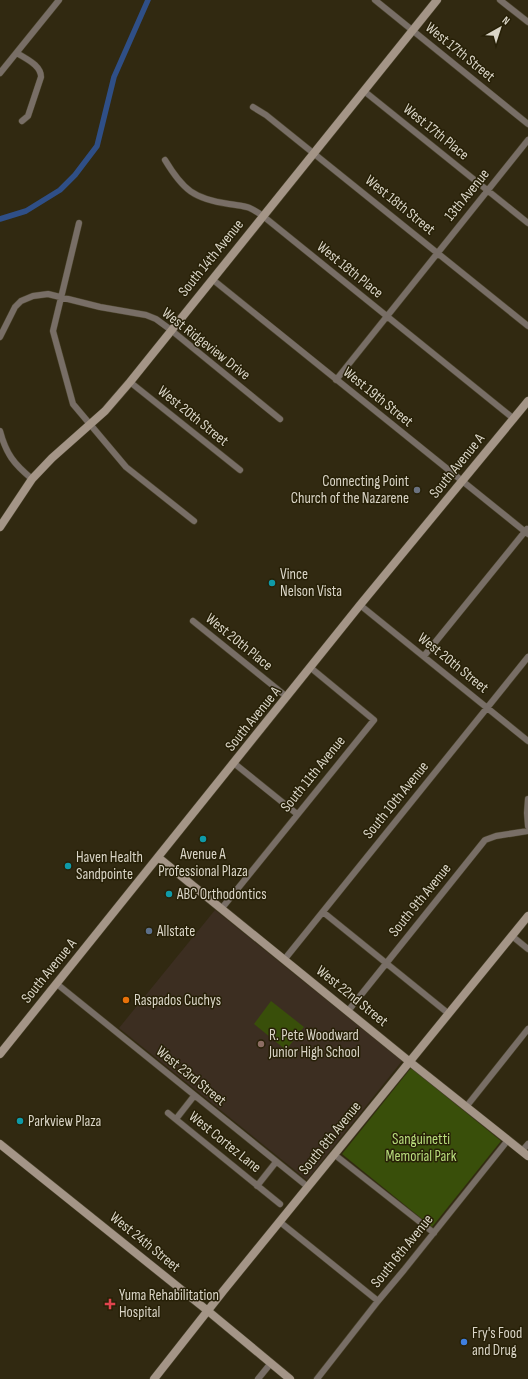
<svg xmlns="http://www.w3.org/2000/svg" width="528" height="1379" viewBox="0 0 528 1379" font-family="'Sofia Sans Condensed',sans-serif">
  <rect width="100%" height="100%" fill="#312911"/>
  <path fill="#3c2e21" d="M215,910l187,151 -95,119 -188,-152z"/>
  <path fill="#394f0a" d="M271,1001l33,26 -18,23 -32,-26z
    M411,1068l90,73 -69,86 -90,-73z"/>
  <g fill="none" stroke-linecap="round" stroke-linejoin="round">
    <path stroke="#2f4f87" stroke-width="5.5" d="M0,219l26,-8 34,-21 15,-15 22,-29 17,-69 34,-77"/>
    <g stroke="#4c452e" stroke-width="7">
      <path id="street" d="M375,0l153,124
        M500,0l28,22
        M17,53c9,6 24,12 24,24l-13,39 -6,5
        M0,73l59,-73
        M364,91l164,132
        M253,107l13,8 262,211
        M165,160c18,30 29,39 64,44 18,3 18,1 34,12l251,203
        M79,223l-26,108 20,73 53,63 68,54
        M212,279l316,255
        M0,337l15,-30 6,-6 12,-5 15,-2 52,13 46,8 10,4 15,11 109,89
        M336,380l192,-240
        M130,382l110,88
        M0,431c6,23 14,33 32,48
        M360,605l168,136
        M193,621l94,76
        M424,656l103,-127
        M235,764l62,50
        M528,799l-1,14 1,13
        M222,908l152,-188 -63,-52
        M323,912l126,102
        M512,936l16,13
        M284,960l244,-303
        M57,984l251,203
        M348,1011l137,-171 11,-4 32,-5
        M466,1107l62,-78
        M168,1113l112,91
        M176,1119l18,-23
        M522,1151l6,-7
        M335,1155l99,78
        M257,1186l19,-24
        M280,1222l98,79
        M258,1379l13,-16
        M317,1379l61,-78 26,-31 104,-130"/>
    </g>
    <g stroke="#4c452e" stroke-width="9">
      <path id="secondary" d="M0,527l32,-48 20,-21 53,-47 25,-29 307,-382
        M159,858l251,204 118,94
        M0,1054l360,-449 168,-204
        M0,1144l208,167 82,68
        M154,1379l70,-89 304,-374"/>
    </g>
    <use href="#street" stroke="#786e66" stroke-width="6"/>
    <use href="#secondary" stroke="#a49587" stroke-width="8"/>
  </g>
  <circle fill="#6b7280" stroke="#272007" stroke-width="1.5" cx="417" cy="490" r="4"/>
  <g fill="#0f9aa8" stroke="#272007" stroke-width="1.5">
    <circle cx="272" cy="583" r="4"/>
    <circle cx="203" cy="839" r="4"/>
    <circle cx="68" cy="866" r="4"/>
    <circle cx="169" cy="894" r="4"/>
    <circle cx="20" cy="1121" r="4"/>
  </g>
  <circle fill="#5c6f8a" stroke="#272007" stroke-width="1.5" cx="149" cy="931" r="4"/>
  <circle fill="#e8710a" stroke="#272007" stroke-width="1.5" cx="126" cy="1000" r="4"/>
  <circle fill="#8d6e63" stroke="#272007" stroke-width="1.5" cx="261" cy="1044" r="4"/>
  <path fill="#e0444e" stroke="#272007" stroke-width="1.5" d="M108 1298h4v4h4v4h-4v4h-4v-4h-4v-4h4z"/>
  <circle fill="#3f7fe0" stroke="#272007" stroke-width="1.5" cx="464" cy="1342" r="4"/>
  <g text-anchor="middle" dominant-baseline="central" stroke-width="3" stroke-linejoin="round" paint-order="stroke">
    <g font-size="15" fill="#dad5c7" stroke="#272007">
      <text transform="translate(460 52) rotate(39)">West 17th Street</text>
      <text transform="translate(436 132) rotate(39)">West 17th Place</text>
      <text transform="translate(467 195) rotate(-51)">13th Avenue</text>
      <text transform="translate(400 205) rotate(39)">West 18th Street</text>
      <text transform="translate(211 258) rotate(-51)">South 14th Avenue</text>
      <text transform="translate(350 270) rotate(39)">West 18th Place</text>
      <text transform="translate(206 344) rotate(38)">West Ridgeview Drive</text>
      <text transform="translate(378 397) rotate(39)">West 19th Street</text>
      <text transform="translate(193 416) rotate(39)">West 20th Street</text>
      <text transform="translate(457 466) rotate(-51)">South Avenue A</text>
      <text transform="translate(239 642) rotate(39)">West 20th Place</text>
      <text transform="translate(453 663) rotate(39)">West 20th Street</text>
      <text transform="translate(253 719) rotate(-51)">South Avenue A</text>
      <text transform="translate(313 774) rotate(-51)">South 11th Avenue</text>
      <text transform="translate(396 800) rotate(-51)">South 10th Avenue</text>
      <text transform="translate(420 900) rotate(-51)">South 9th Avenue</text>
      <text transform="translate(49 971) rotate(-51)">South Avenue A</text>
      <text transform="translate(352 996) rotate(39)">West 22nd Street</text>
      <text transform="translate(191 1076) rotate(39)">West 23rd Street</text>
      <text transform="translate(330 1138) rotate(-51)">South 8th Avenue</text>
      <text transform="translate(225 1142) rotate(39)">West Cortez Lane</text>
      <text transform="translate(145 1242) rotate(39)">West 24th Street</text>
      <text transform="translate(402 1251) rotate(-51)">South 6th Avenue</text>
    </g>
    <g font-size="15" fill="#dad5c7" stroke="#272007" text-anchor="start">
      <text x="409" y="481" text-anchor="end">Connecting Point<tspan x="409" dy="17">Church of the Nazarene</tspan></text>
      <text x="280" y="574">Vince<tspan x="280" dy="17">Nelson Vista</tspan></text>
      <text x="203" y="854" text-anchor="middle">Avenue A<tspan x="203" dy="17">Professional Plaza</tspan></text>
      <text x="76" y="857">Haven Health<tspan x="76" dy="17">Sandpointe</tspan></text>
      <text x="177" y="894">ABC Orthodontics</text>
      <text x="157" y="931">Allstate</text>
      <text x="134" y="1000">Raspados Cuchys</text>
      <text x="269" y="1035">R. Pete Woodward<tspan x="269" dy="17">Junior High School</tspan></text>
      <text x="28" y="1121">Parkview Plaza</text>
      <text x="119" y="1295">Yuma Rehabilitation<tspan x="119" dy="17">Hospital</tspan></text>
      <text x="472" y="1333">Fry's Food<tspan x="472" dy="17">and Drug</tspan></text>
    </g>
    <g font-size="15" fill="#b9de7d" stroke="#272007">
      <text x="421" y="1139">Sanguinetti<tspan x="421" dy="17">Memorial Park</tspan></text>
    </g>
  </g>
  <g transform="translate(500 28) rotate(39)" stroke="#272007" stroke-width="3" paint-order="stroke">
  <path d="M0-3L7 15L0 10L-7 15Z" fill="#dad5c7"/>
  <text y="-6" font-size="11" font-weight="bold" text-anchor="middle" fill="#dad5c7">N</text>
  </g>
</svg>
